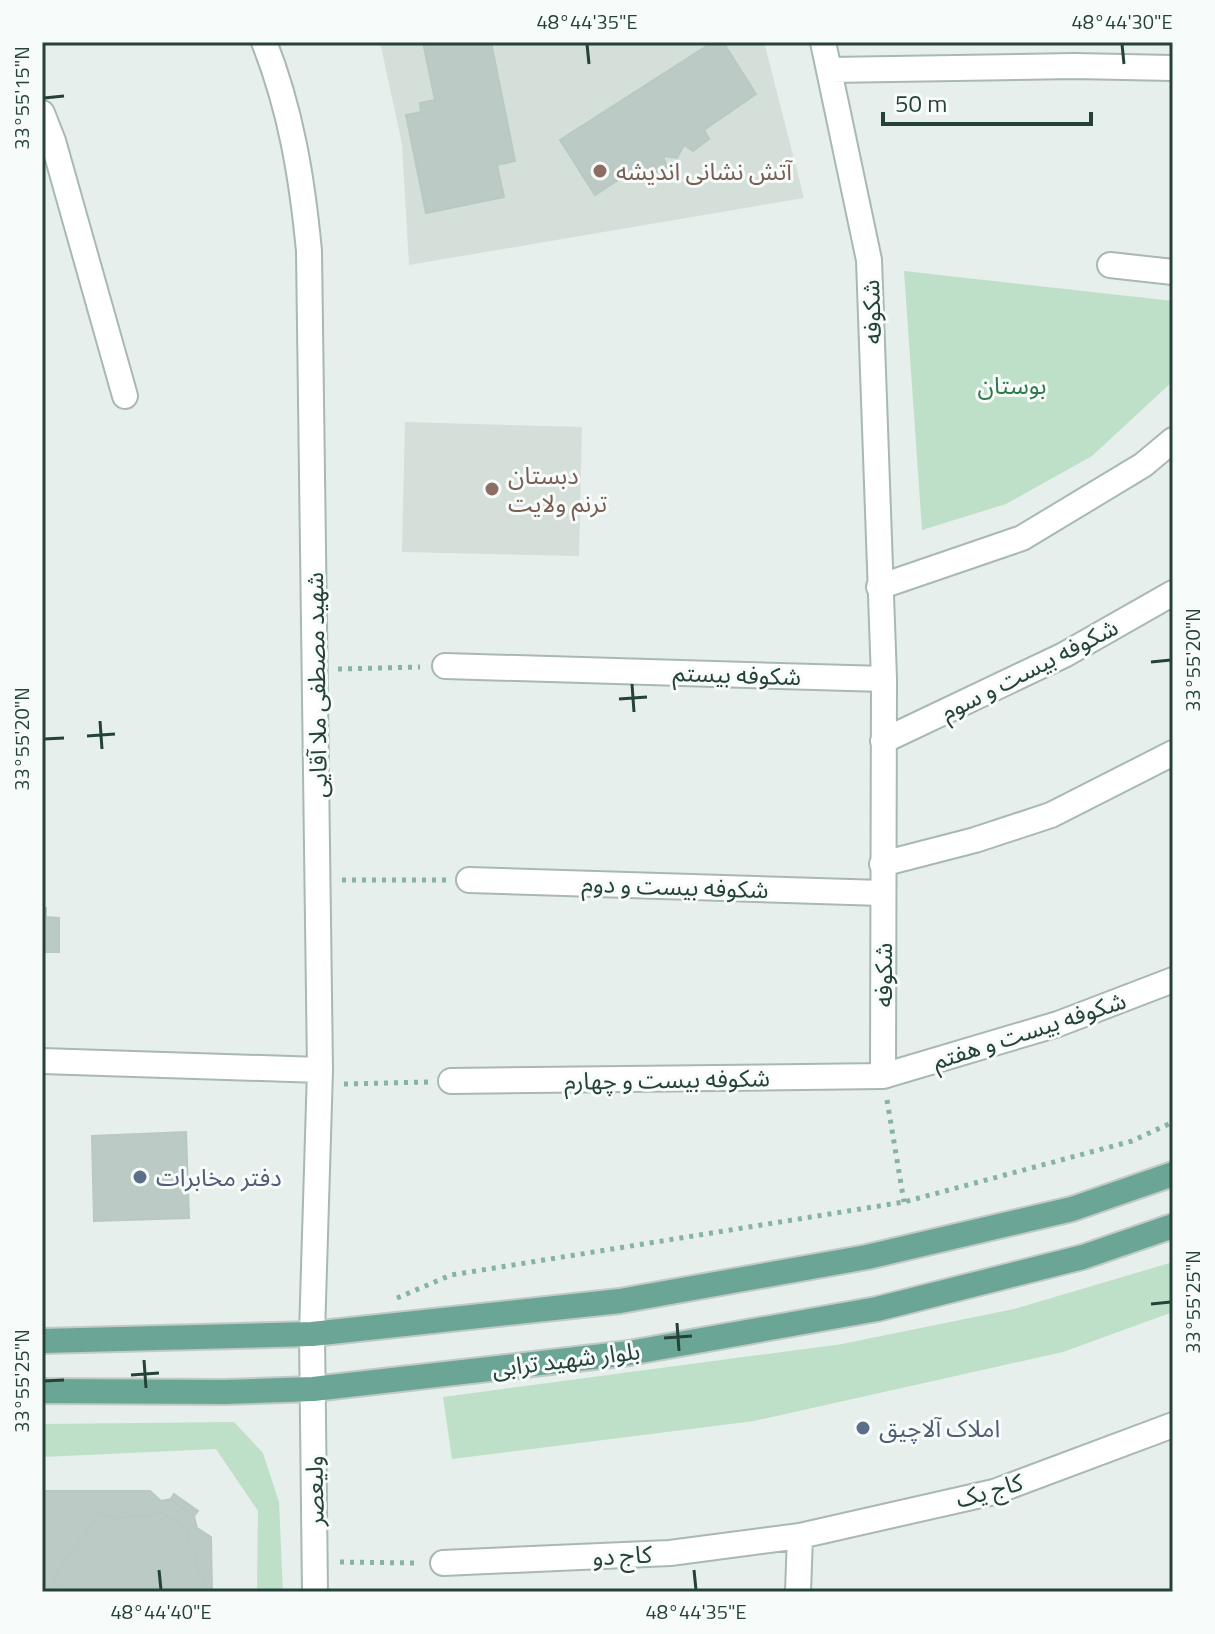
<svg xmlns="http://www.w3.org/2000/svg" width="1215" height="1634" viewBox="0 0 1215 1634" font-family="'Titillium Web','Noto Sans Arabic',sans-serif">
  <rect width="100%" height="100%" fill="#e6efeb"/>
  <path fill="#d4dfda" d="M380,42h384l40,156 -395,67 -7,-121z
    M405,422l177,5 -3,129 -177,-4z"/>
  <path fill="#bfe0c8" d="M904,271l269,30v80l-81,75 -86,48 -84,26z
    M1173,1262v50l-110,40 -309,69 -302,38 -9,-62 399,-53 172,-35z
    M234,1422l29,31 16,49 4,90h-26l1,-81 -42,-62 -174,8v-33z"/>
  <path fill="#bbcac4" stroke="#b8c9c2" stroke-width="2" d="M423,42h68l24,119 -18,4 7,32 -78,16 -20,-98 15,-3 -1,-9 15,-3z
    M713,42h10l33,52 -52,36 5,9 -16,12 -9,-6 -7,13 -14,-2 4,11 -20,10 -8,-11 -44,29 -35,-55z
    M42,908h4v9l13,1v34h-15l-2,12z
    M186,1132l3,86 -95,3 -2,-85z
    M42,1491h108l11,10 10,-2 23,17 3,12 14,9 1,55h-170z
    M174,1494l24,17 -4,5 -23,-17z
    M159,1511l29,19 1,17 6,4 3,19 8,11 -7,11h-130l-17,-12 48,-68 16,7 18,-4 9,2z"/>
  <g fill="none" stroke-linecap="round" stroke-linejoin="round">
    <g stroke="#a8b8b2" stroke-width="28">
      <path id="minor" d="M264,42c27,68 38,136 45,209l11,819 -8,264 3,258
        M823,42l46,218 15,419 -1,397
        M830,70l244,-4 99,2
        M42,113l11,28 72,255
        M1110,265l63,7
        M879,587l143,-49 121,-73 30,-25
        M445,666l439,13
        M883,741l181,-86 109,-62
        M882,864l93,-24 76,-25 122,-62
        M469,880l413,13
        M42,1061l278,9
        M451,1081l432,-5 175,-52 115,-44
        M443,1563l227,-10 130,-17 194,-44 179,-67
        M798,1592l2,-56"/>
    </g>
    <g stroke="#c2cac8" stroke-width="28">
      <path id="major" d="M42,1341l270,-7 308,-33 247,-44 205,-48 101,-35
        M42,1391l183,1 88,-3 316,-36 248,-44 206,-52 90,-31"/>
    </g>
    <path stroke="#86b3a5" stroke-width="5" stroke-dasharray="4 6" stroke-linecap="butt" d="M338,669l82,-2
      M342,880h106
      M344,1084l86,-2
      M887,1100l17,102
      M397,1298l54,-23 453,-73 228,-61 41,-19
      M340,1562l78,1"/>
    <use href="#minor" stroke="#fff" stroke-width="24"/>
    <use href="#major" stroke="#6aa596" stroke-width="24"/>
  </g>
  <path fill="none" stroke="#24423a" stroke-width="3" d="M587,44l2,20M1122,44l2,20M44,98l20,-2M1151,662l20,-2M632,684l2,28M619,699l28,-2M100,721l2,28M87,736l28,-2M44,739l20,-1M1151,1304l20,-2M677,1323l2,28M664,1338l28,-2M144,1360l2,28M131,1375l28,-2M44,1381l20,-1M159,1570l2,20M694,1570l2,20"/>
  <g fill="#8d6e63" stroke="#f7fbf9" stroke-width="3">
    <circle cx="600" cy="171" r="8"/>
    <circle cx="492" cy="489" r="8"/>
  </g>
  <g fill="#5c6f8a" stroke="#f7fbf9" stroke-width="3">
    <circle cx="140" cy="1177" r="8"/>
    <circle cx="863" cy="1428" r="8"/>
  </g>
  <g text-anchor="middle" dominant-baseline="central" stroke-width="6" stroke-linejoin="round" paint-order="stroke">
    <g font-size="24" fill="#785e54" stroke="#f7fbf9" text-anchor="start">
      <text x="616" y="171">آتش نشانی اندیشه</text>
      <text x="508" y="475">دبستان<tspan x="508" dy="28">ترنم ولایت</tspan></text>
    </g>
    <g font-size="24" fill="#24423a" stroke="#f7fbf9">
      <text transform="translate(871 312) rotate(-92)">شکوفه</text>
      <text transform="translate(1029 669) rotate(-27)">شکوفه بیست و سوم</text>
      <text transform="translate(737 674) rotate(2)">شکوفه بیستم</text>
      <text transform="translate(316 685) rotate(-91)">شهید مصطفی ملا آقایی</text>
      <text transform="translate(675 886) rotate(2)">شکوفه بیست و دوم</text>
      <text transform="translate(883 975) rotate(-90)">شکوفه</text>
      <text transform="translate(1029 1030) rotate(-18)">شکوفه بیست و هفتم</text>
      <text transform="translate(667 1079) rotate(-1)">شکوفه بیست و چهارم</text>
      <text transform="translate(566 1359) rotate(-7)">بلوار شهید ترابی</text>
      <text transform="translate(989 1490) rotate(-16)">کاج یک</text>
      <text transform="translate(314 1491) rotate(-91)">ولیعصر</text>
      <text transform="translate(622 1555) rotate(-3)">کاج دو</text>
    </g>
    <g font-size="24" fill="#2d7a4b" stroke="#f7fbf9">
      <text x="1012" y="385">بوستان</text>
    </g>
    <g font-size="24" fill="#4e5e75" stroke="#f7fbf9" text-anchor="start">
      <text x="156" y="1177">دفتر مخابرات</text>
      <text x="879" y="1428">املاک آلاچیق</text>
    </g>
  </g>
  <rect width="1215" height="1634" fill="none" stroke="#f7fbf9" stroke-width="88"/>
  <path d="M883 112v12h208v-12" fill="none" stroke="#24423a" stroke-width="4"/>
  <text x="895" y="112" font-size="24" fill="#24423a" stroke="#f7fbf9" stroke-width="6" paint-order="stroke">50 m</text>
  <rect x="44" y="44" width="1127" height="1546" fill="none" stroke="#24423a" stroke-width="3"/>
  <g font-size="20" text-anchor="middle" fill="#24423a">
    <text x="587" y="29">48°44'35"E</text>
    <text x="1122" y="29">48°44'30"E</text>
    <text transform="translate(22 98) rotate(-90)" y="7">33°55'15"N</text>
    <text transform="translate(1193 660) rotate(-90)" y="7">33°55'20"N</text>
    <text transform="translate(22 739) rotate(-90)" y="7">33°55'20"N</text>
    <text transform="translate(1193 1302) rotate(-90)" y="7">33°55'25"N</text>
    <text transform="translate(22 1381) rotate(-90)" y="7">33°55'25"N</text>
    <text x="161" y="1619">48°44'40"E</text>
    <text x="696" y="1619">48°44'35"E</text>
  </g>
</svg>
